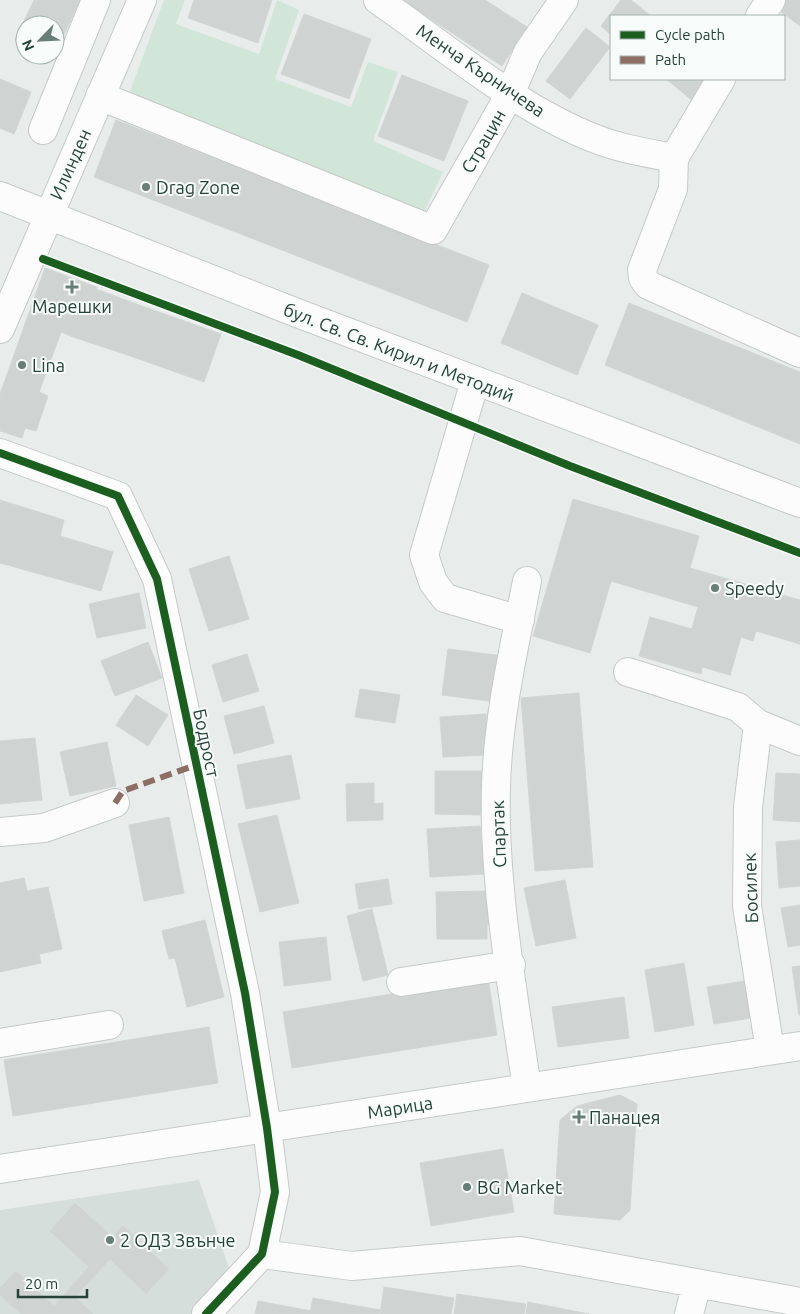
<svg xmlns="http://www.w3.org/2000/svg" width="800" height="1314" viewBox="0 0 800 1314" font-family="Ubuntu,sans-serif">
  <rect width="100%" height="100%" fill="#e8edeb"/>
  <path fill="#d6dedb" d="M199,1180l31,91 -39,43h-191v-104z"/>
  <path fill="#d1e6d8" d="M164,0h21l-9,24 83,30 18,-54 22,10 -24,69 76,28 17,-45 30,10 -25,69 70,31 -25,53 -281,-116 -7,-18z"/>
  <path fill="#cfd4d2" stroke="#d1d6d4" d="M34,0h46l-25,54v-29h-30v20l-10,-5z
    M194,0h78l-14,43 -70,-25z
    M402,0h83l42,27 -25,39z
    M621,0h10l20,16h-40v19l-10,-9z
    M782,0h18v26l-24,-18z
    M304,14l67,25 -22,60 -68,-25z
    M586,28l24,19 -40,52 -24,-18z
    M402,75l66,26 -24,60 -66,-25z
    M0,79l31,13 -17,42 -14,-6z
    M666,79h53l-21,26z
    M116,120l373,145 -22,57 -373,-145z
    M45,268l46,17 -18,52 -12,-5 -22,60 9,4 -12,35 -11,-3 -3,10 -22,-7v-37z
    M91,285l6,2 -1,2 43,16 -17,48 -49,-16z
    M522,293l76,32 -21,50 -76,-32z
    M629,303l171,69v72l-195,-79z
    M139,305l82,29 -17,48 -82,-29z
    M573,499l126,37 -9,32 110,32v44l-44,-13 -3,10 -12,-4 -11,38 -28,-8 -1,7 -62,-18 11,-39 42,12 6,-22 -87,-26 -21,72 -57,-17z
    M0,500l64,20 -4,16 53,16 -12,39 -101,-28z
    M229,556l20,63 -40,12 -20,-62z
    M139,593l7,35 -49,10 -8,-34z
    M148,642l14,36 -47,18 -14,-35z
    M448,649l55,7 -6,46 -55,-7z
    M247,654l12,37 -36,11 -11,-37z
    M360,689l40,6 -5,28 -40,-6z
    M579,693l14,174 -58,4 -14,-173z
    M136,695l32,20 -20,31 -32,-21z
    M264,706l10,37 -40,11 -10,-38z
    M486,714l2,41 -45,2 -3,-40z
    M35,738l7,62 -42,4v-63z
    M107,742l9,44 -46,10 -10,-44z
    M291,755l9,44 -54,10 -9,-44z
    M435,771h48l-1,44 -47,-1z
    M776,773l24,1v48l-27,-2z
    M374,783v21l9,-1v17l-36,1 -1,-37z
    M277,815l22,88 -39,9 -22,-88z
    M169,817l15,76 -40,8 -15,-76z
    M480,826l4,48 -54,3 -3,-48z
    M800,840v46l-21,2 -3,-46z
    M24,878l3,13 21,-4 14,62 -23,5 2,9 -41,9v-89z
    M388,879l4,25 -33,5 -4,-25z
    M565,880l11,58 -40,8 -12,-58z
    M494,891v33h-7v15h-50l-1,-47z
    M800,905v40l-12,2 -7,-39z
    M372,909l16,66 -25,6 -16,-65z
    M205,920l19,77 -37,10 -12,-49 -6,1 -7,-28z
    M326,937l5,43 -47,6 -5,-44z
    M684,963l10,62 -39,7 -10,-62z
    M800,966v49h-1l-7,-48z
    M488,978l9,57 -205,33 -9,-56z
    M745,981l6,37 -37,6 -7,-37z
    M624,997l5,41 -71,9 -6,-40z
    M209,1027l9,56 -205,33 -9,-56z
    M620,1095l17,9 -7,106 -10,10 -66,-6 6,-94 17,-14z
    M503,1149l11,63 -83,14 -11,-63z
    M75,1203l37,34 11,-11 46,43 -23,25 -36,-35 -35,38 18,17h-72l-21,-19v-7l16,-17 38,35 35,-39 -39,-36z
    M384,1287l70,11 -3,16h-71z
    M457,1294l69,10 -2,10h-70z
    M313,1298l67,12 -1,4h-69z
    M258,1301l53,10 -1,3h-55z
    M528,1302l61,12h-63z"/>
  <g fill="none" stroke-linecap="round" stroke-linejoin="round">
    <g stroke="#c5cac8" stroke-width="30">
      <path id="minor" d="M378,0c69,48 140,109 218,139 25,10 52,14 78,19
        M760,16l11,-16
        M721,79l-47,79 -1,31 -31,81 1,8 5,7 152,68
        M100,96l333,134 77,-136 18,-42 36,-52
        M43,130l53,-130
        M0,196l297,117 503,190
        M0,329l142,-329
        M475,381l-51,174 9,27 12,16 75,22
        M0,453l118,43 39,83 88,414 22,135 8,64 -13,62 -56,60
        M527,581c-13,68 -29,135 -31,205 -3,97 17,206 31,302
        M628,672l110,35 20,17 42,17
        M758,724l-10,83 -1,99 23,144
        M0,832l44,-4 71,-25
        M401,982l110,-17
        M0,1043l109,-18
        M0,1169l800,-123
        M262,1254l90,12 168,-15 280,51
        M689,1314l8,-31"/>
    </g>
    <use href="#minor" stroke="#fcfcfc" stroke-width="28"/>
    <path stroke="#8d6e63" stroke-width="6" stroke-dasharray="12 6" stroke-linecap="butt" d="M115,803l8,-12 73,-26"/>
    <g stroke="#f7fbf9" stroke-width="11">
      <path id="cycleway" d="M43,259l255,96 272,111 230,87
        M0,453l118,43 39,83 88,414 22,135 8,64 -13,62 -56,60"/>
    </g>
    <use href="#cycleway" stroke="#1b5e20" stroke-width="8"/>
  </g>
  <g fill="#697e78" stroke="#f7fbf9" stroke-width="2">
    <circle cx="146" cy="187" r="5"/>
    <path d="M69.5 279.5h5v5h5v5h-5v5h-5v-5h-5v-5h5z"/>
    <circle cx="22" cy="365" r="5"/>
    <circle cx="715" cy="588" r="5"/>
    <path d="M576.5 1109.5h5v5h5v5h-5v5h-5v-5h-5v-5h5z"/>
    <circle cx="467" cy="1187" r="5"/>
    <circle cx="110" cy="1240" r="5"/>
  </g>
  <g text-anchor="middle" dominant-baseline="central" stroke-width="4" stroke-linejoin="round" paint-order="stroke">
    <g font-size="18" fill="#24423a" stroke="#f7fbf9">
      <text transform="translate(481 70) rotate(34)">Менча Кърничева</text>
      <text transform="translate(483 141) rotate(-60)">Страцин</text>
      <text transform="translate(70 164) rotate(-66)">Илинден</text>
      <text transform="translate(399 352) rotate(21)">бул. Св. Св. Кирил и Методий</text>
      <text transform="translate(207 743) rotate(78)">Бодрост</text>
      <text transform="translate(498 834) rotate(-92)">Спартак</text>
      <text transform="translate(750 888) rotate(-92)">Босилек</text>
      <text transform="translate(400 1107) rotate(-9)">Марица</text>
    </g>
    <g font-size="18" fill="#24423a" stroke="#f7fbf9" text-anchor="start">
      <text x="156" y="187">Drag Zone</text>
      <text x="72" y="306" text-anchor="middle">Марешки</text>
      <text x="32" y="365">Lina</text>
      <text x="725" y="588">Speedy</text>
      <text x="589" y="1117">Панацея</text>
      <text x="477" y="1187">BG Market</text>
      <text x="120" y="1240">2 ОДЗ Звънче</text>
    </g>
  </g>
  <rect x="610" y="15" width="175" height="65" fill="#f7fbf9" stroke="#a3b1ad"/>
  <rect x="620" y="31" width="25" height="8" fill="#1b5e20" stroke="#a3b1ad"/>
  <text x="655" y="40" font-size="15" fill="#24423a">Cycle path</text>
  <rect x="620" y="56" width="25" height="8" fill="#8d6e63" stroke="#a3b1ad"/>
  <text x="655" y="65" font-size="15" fill="#24423a">Path</text>
  <g transform="translate(40 40) rotate(246)"><circle r="24" fill="#f7fbf9" stroke="#a3b1ad"/>
  <path d="M0-4L9 19L0 12L-9 19Z" fill="#697e78"/>
  <text y="-8" font-size="14" font-weight="bold" text-anchor="middle" fill="#24423a">N</text>
  </g>
  <path d="M18 1289v8h69v-8" fill="none" stroke="#24423a" stroke-width="2.5"/>
  <text x="25" y="1289" font-size="15" fill="#24423a" stroke="#f7fbf9" stroke-width="4" paint-order="stroke">20 m</text>
</svg>
